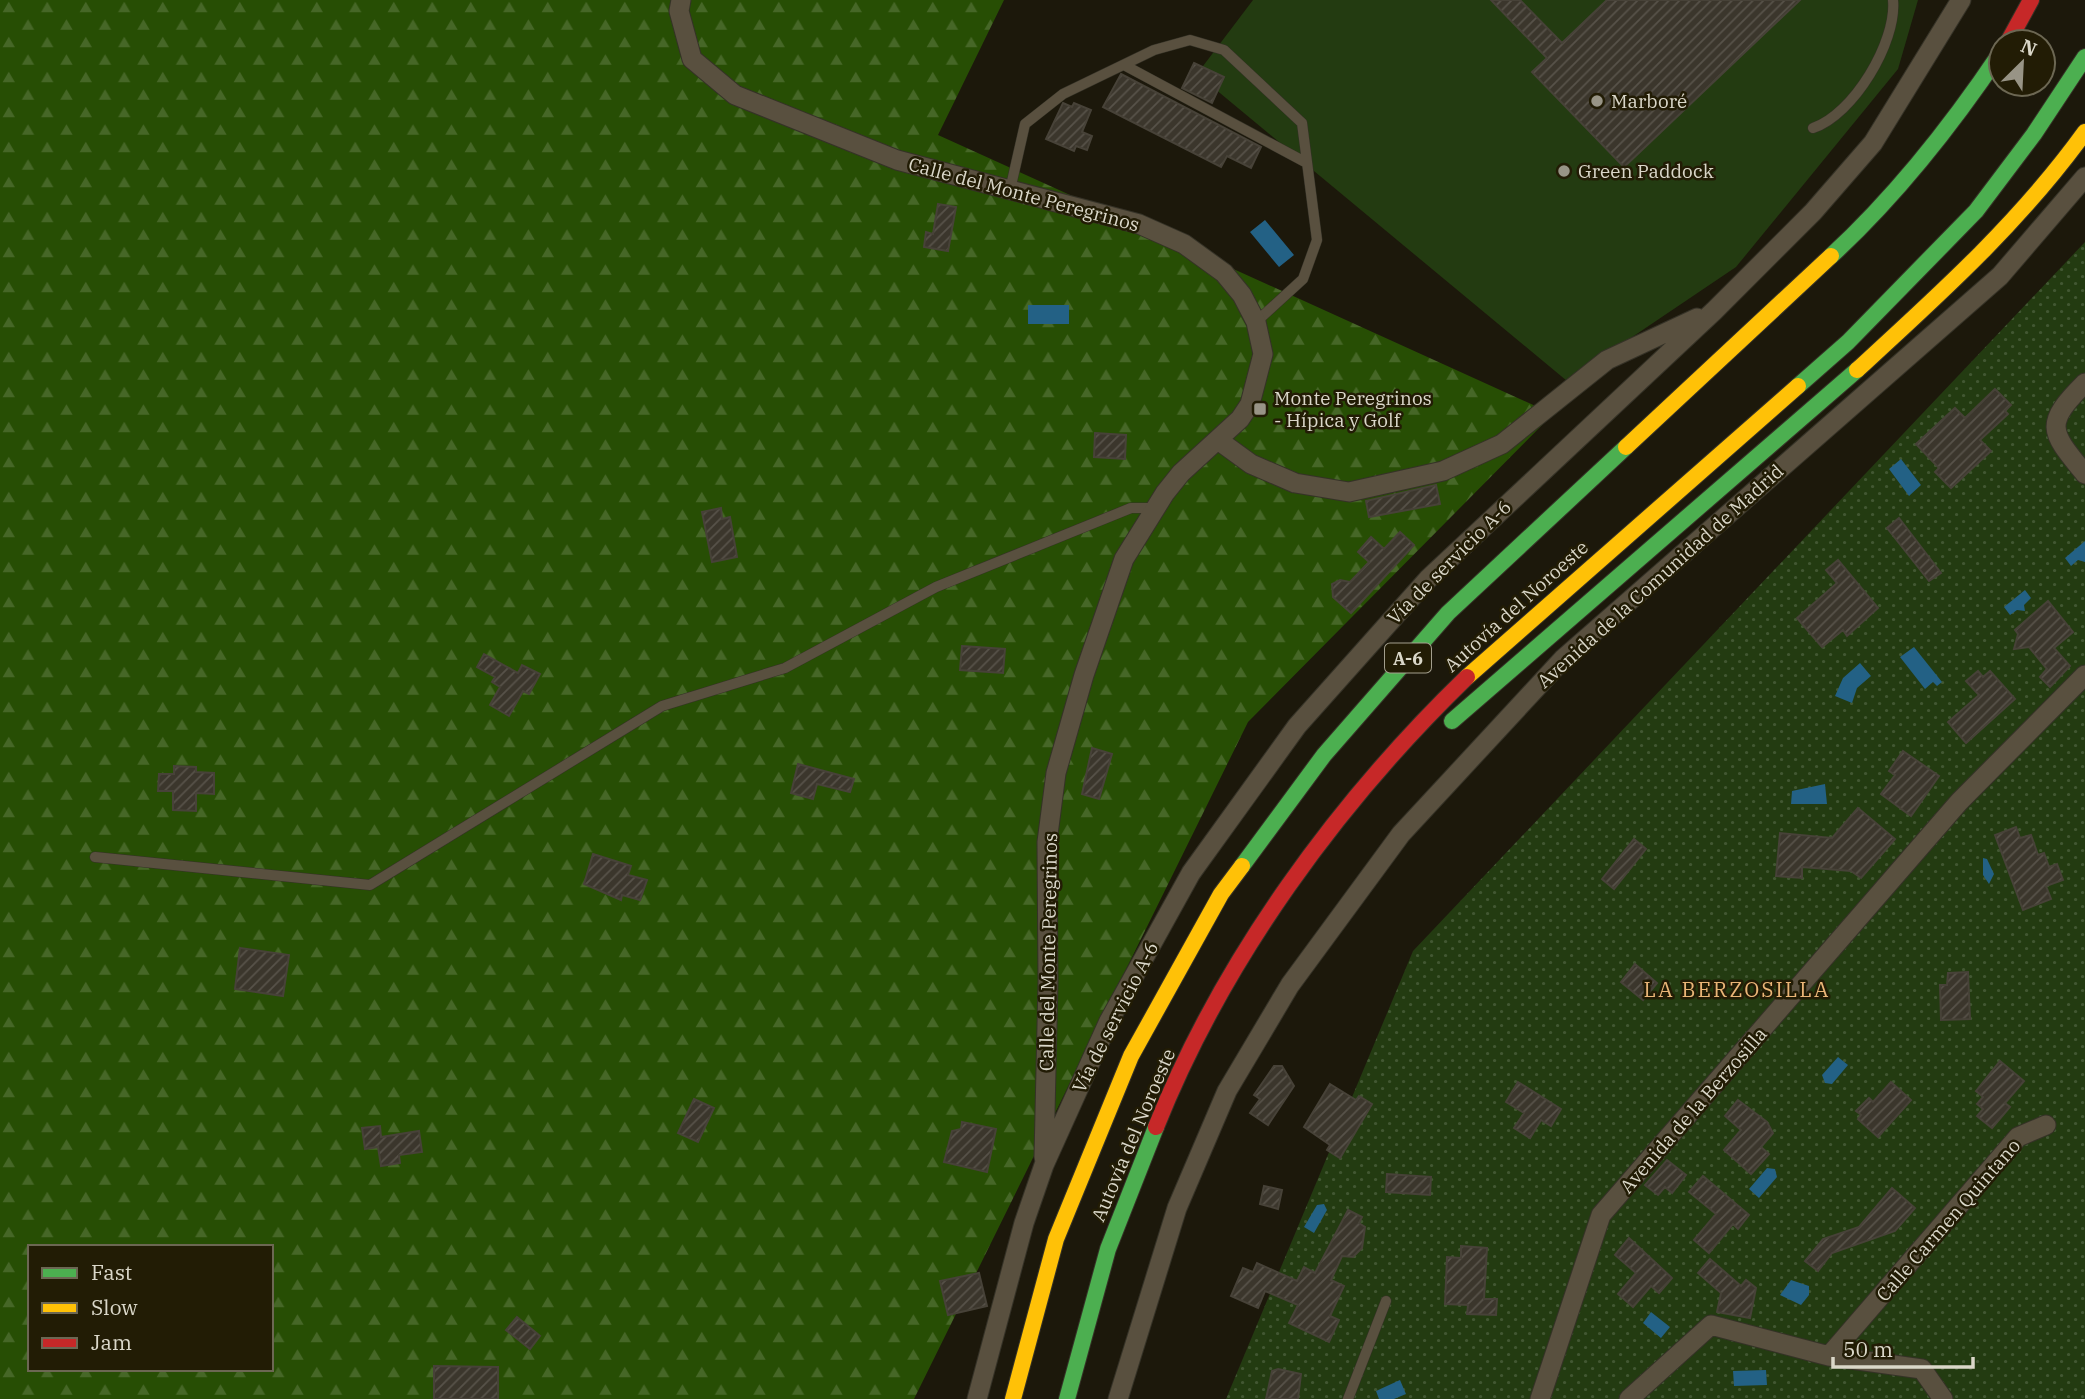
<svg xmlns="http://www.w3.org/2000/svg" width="2085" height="1399" viewBox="0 0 2085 1399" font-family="'IBM Plex Serif',serif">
  <defs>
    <pattern id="forest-firs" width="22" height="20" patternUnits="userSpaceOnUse" patternTransform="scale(1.75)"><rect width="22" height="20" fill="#274e04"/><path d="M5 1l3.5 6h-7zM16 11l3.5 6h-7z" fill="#466727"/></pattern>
    <pattern id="park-dots" width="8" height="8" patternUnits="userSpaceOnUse" patternTransform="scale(1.75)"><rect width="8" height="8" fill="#233b11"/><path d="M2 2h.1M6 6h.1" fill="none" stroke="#425732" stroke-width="1.8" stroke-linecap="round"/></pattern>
    <pattern id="building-hatch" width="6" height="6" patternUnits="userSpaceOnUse" patternTransform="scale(1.75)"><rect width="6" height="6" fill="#3b362c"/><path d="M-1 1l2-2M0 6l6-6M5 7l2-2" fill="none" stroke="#575249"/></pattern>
  </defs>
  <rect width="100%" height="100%" fill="#1c180b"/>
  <path fill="#233b11" d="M1253,0h665l-20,69 -162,198 -169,114 -370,-307z"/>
  <path fill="url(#forest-firs)" fill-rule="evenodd" d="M0,0h1004l-66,135 615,279 -305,308 -334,677h-914zM30,1247h241v122h-241z"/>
  <path fill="url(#park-dots)" d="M2085,242v1157h-859l187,-448z"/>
  <path fill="#236185" d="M1265,220l29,35 -15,12 -29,-35z
    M1028,305h41v19h-41z
    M1901,459l20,26 -12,11 -20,-27z
    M2085,541v21l-7,-2 -7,6 -6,-8z
    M2025,590l6,8 -7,7 1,6 -8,-1 -7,5 -6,-8z
    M1914,647l28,35 -5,4 -4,-4 -8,7 -25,-32z
    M1860,663l11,13 -14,12 -5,15 -17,-7 8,-18z
    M1825,784l2,20h-36l1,-13z
    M1983,858l4,1 7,15 -5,10 -6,-9z
    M1838,1057l10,8 -16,19 -7,-1 -3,-8z
    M1767,1168l8,1 2,8 -18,21 -10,-9z
    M1317,1205l7,-1 3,6 -13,23 -10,-6z
    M1791,1280l18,6v9l-8,10 -21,-10z
    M1651,1312l19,15 -9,11 -18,-15z
    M1766,1370l1,15 -33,1 -1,-15z
    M1400,1380l6,14 -12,5h-15l-3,-8z"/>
  <path fill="url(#building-hatch)" stroke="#474238" stroke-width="2" d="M1491,0h29l42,43 45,-43h193l-176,167 -92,-95 15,-14z
    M1194,63l30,14 -12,26 -30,-15z
    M1121,74l140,73 -10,21 -24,-12 -6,11 -118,-60z
    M1063,103l9,4 2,-4 17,7 -9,22 10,4 -5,14 -11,-4 -2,5 -28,-12z
    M938,204l18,3 -8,44 -24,-4 2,-15 7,2z
    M1995,389l16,16 -6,6 3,3 -28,26 11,11 -40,37 -16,-16 4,-4 -23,-24 39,-36 10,10z
    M1095,433l31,2 -1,24 -31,-2z
    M1436,485l4,19 -71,13 -3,-16z
    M721,508l1,11 8,-2 7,40 -25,5 -10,-50z
    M1899,518l42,55 -12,8 -42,-53z
    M1400,532l14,13 -63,68 -18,-16 -1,-13 8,-4 10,2 19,-20 -11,-10 13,-15 13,12z
    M1838,560l40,48 -31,28 -4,-6 -21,17 -25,-29 40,-35 -11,-13z
    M2048,601l25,31 -19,16 16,18 -20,21 -10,-10 7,-8 -18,-22 -15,2 4,-15 -3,-4z
    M962,646l43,3 -2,24 -43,-3z
    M484,654l34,19 4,-8 18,9 -11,20 -6,-3 -14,25 -19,-11 10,-18 -8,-5 3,-5 -18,-10z
    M1978,671l5,6 7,-6 25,28 -49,44 -18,-21 31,-27 -13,-14z
    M1092,748l20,6 -13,45 -17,-5z
    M1903,751l36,25 -28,40 -30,-22 14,-19 -6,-4z
    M798,764l56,15 -4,13 -33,-8 -4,15 -22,-6z
    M174,766l22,1v5l18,1v21l-18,-1v18l-23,-1v-19h-15l1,-17h15z
    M1858,808l37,31 -34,39 -10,-7 -49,-4v11l-26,-2 4,-43 52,5z
    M2016,827l4,11 11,-3 7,20 6,-2 5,14 8,-3 6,16 -17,6 5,13 -28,11 -28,-75z
    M1634,839l12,10 -32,40 -12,-10z
    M593,854l38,12 -3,9 19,5 -7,20 -18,-5 -1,5 -37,-16z
    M240,948l49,7 -6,41 -48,-7z
    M1635,964l22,19 -14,17 -22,-18z
    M1968,972l2,47 -29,1 -1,-35h7l1,-12z
    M2000,1061l24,20 -19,22 5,4 -18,21 -15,-12 6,-7 -6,-5 6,-7 -7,-6z
    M1274,1066h8l12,20 -26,39 -18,-12 10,-14 -6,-4z
    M1518,1082l43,27 -10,17 -10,-6 -11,18 -16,-10 10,-15 -18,-11z
    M1891,1082l20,18 -33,37 -20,-18 3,-4 -5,-4 13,-13 4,4z
    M1330,1084l26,16 3,-4 13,8 -32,54 -13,-8 3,-5 -26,-18z
    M694,1099l20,9 -16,34 -20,-9z
    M1738,1100l29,22 6,11 -12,14 8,7 -18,20 -27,-24 17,-20 -16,-14z
    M962,1122l34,7 -9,43 -43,-10 8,-31 9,-2z
    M380,1126l1,11 38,-6 3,21 -23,3 1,8 -19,3 -3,-19 -13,2 -3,-21z
    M1667,1160l19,15 -14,18 -7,-6 -7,8 -13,-10z
    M1387,1174l44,3 -1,18 -44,-3z
    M1703,1176l46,39 -11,14 -5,-5 -24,29 -15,-13 22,-26 -27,-22z
    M1264,1186l18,4 -4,19 -18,-5z
    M1892,1188l23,20 -20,23 -63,22 -14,18 -13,-10 18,-22 36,-12z
    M1348,1210l14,7 -3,6 6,4 -3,21 -9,9 -11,-1 -11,24 13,6 -14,30 9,4 -10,22 -40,-19 9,-18 -33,-14 -7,17 -27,-12 12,-28 10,4 4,-9 40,18 7,-14 11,6z
    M1629,1238l43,40 -13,15 -8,-7 -18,21 -15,-13 18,-21 -21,-18z
    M1461,1246l26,2 -3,51h13l-1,16 -29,-1 1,-9 -23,-1 2,-47 14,1z
    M1710,1259l31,27 5,-6 10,8 -6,30 -33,-6 4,-19 -23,-20z
    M979,1273l8,33 -39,9 -8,-34z
    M517,1317l23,19 -10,13 -24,-19z
    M434,1366l64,1v32h-64z
    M1278,1369l23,5 -3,25h-32l6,-28z"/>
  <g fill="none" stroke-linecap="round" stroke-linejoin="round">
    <g stroke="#353227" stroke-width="11">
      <path id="lane" d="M1124,65l181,97
        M1813,128c40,-13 84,-86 80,-128
        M1010,190l15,-66 38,-30 91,-44 36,-10 34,10 78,73 15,117 -14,39 -47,43
        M95,857l275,28 292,-179 123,-38 151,-81 195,-79h22
        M1348,1399l38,-98"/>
    </g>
    <g stroke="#353227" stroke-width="21">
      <path id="street" d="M681,0l-2,11 13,48 43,36 162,65 242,64 45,20 40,29 18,22 14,27 7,32 -13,50 -10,15 -59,54 -16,20 -41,66 -40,116 -28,98 -9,69 1,140 -4,175
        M2085,383c-42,42 -35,48 0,91
        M1218,440l33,24 44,19 54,9 94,-21 59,-27 105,-84 90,-42
        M1829,1356l189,-219 28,-12
        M977,1399l47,-176 20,-58 65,-144 82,-148 106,-147 131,-147 286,-268 99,-99 60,-69 88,-143
        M1118,1399l59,-191 50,-117 63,-106 111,-151 162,-175 437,-383 85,-99
        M1540,1399l61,-184 358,-413 126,-127
        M1629,1399l82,-74 118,31 93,13 21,30"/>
    </g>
    <g stroke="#353227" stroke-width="18">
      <path id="fast" d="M1831,256c65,-60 121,-131 170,-204
        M1798,386l50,-44 128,-131 58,-77 51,-77
        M1452,721l405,-351
        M1242,866l82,-111 124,-142 178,-166
        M1067,1399l41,-150 48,-122"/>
    </g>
    <g stroke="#353227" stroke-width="18">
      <path id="slow" d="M1857,370c82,-75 163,-148 228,-238
        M1626,447l205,-191
        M1467,677l331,-291
        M1013,1399l43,-160 75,-183 90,-162 21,-28"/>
    </g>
    <g stroke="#353227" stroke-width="18">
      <path id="jam" d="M2008,42l23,-42
        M1156,1127c67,-168 182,-325 311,-450"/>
    </g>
    <use href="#lane" stroke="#59503f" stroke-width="10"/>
    <use href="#street" stroke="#59503f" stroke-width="19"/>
    <use href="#fast" stroke="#4caf50" stroke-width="16"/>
    <use href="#slow" stroke="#ffc107" stroke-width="16"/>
    <use href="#jam" stroke="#c62828" stroke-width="16"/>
  </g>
  <g fill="#989486" stroke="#221c05" stroke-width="2.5">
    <circle cx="1597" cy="101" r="7"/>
    <circle cx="1564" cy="171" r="7"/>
    <rect x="1253" y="402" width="14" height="14" rx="3.5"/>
  </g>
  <g text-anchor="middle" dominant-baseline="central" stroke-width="5" stroke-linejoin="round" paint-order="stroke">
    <rect fill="#221c05" stroke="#a39f8e" stroke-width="2" x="1385" y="643.5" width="46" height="29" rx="5"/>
    <g font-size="18" font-weight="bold" fill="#dad7c9">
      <text x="1408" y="658">A-6</text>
    </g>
    <g font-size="19" fill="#dad7c9" stroke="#221c05" text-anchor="start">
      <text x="1611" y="101">Marboré</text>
      <text x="1578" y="171">Green Paddock</text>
      <text x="1274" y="398">Monte Peregrinos<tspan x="1274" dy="22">- Hípica y Golf</tspan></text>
    </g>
    <g font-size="19" fill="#dad7c9" stroke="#221c05">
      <text transform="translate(1024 194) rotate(15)">Calle del Monte Peregrinos</text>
      <text transform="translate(1449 562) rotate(-45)">Vía de servicio A-6</text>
      <text transform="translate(1660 576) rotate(-42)">Avenida de la Comunidad de Madrid</text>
      <text transform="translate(1516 606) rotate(-42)">Autovía del Noroeste</text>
      <text transform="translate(1048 952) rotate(-89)">Calle del Monte Peregrinos</text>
      <text transform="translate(1115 1017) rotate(-63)">Vía de servicio A-6</text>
      <text transform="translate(1693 1110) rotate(-49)">Avenida de la Berzosilla</text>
      <text transform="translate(1133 1135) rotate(-67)">Autovía del Noroeste</text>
      <text transform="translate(1948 1220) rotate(-49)">Calle Carmen Quintano</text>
    </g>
    <g font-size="21" letter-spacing="2" fill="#eab577" stroke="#221c05">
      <text x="1737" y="989">LA BERZOSILLA</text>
    </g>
  </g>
  <rect x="28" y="1245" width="245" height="126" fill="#221c05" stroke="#6c6753" stroke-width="2"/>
  <rect x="42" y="1268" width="35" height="10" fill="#4caf50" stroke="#6c6753" stroke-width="2"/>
  <text x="91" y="1280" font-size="21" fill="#dad7c9">Fast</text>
  <rect x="42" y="1303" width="35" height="10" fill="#ffc107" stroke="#6c6753" stroke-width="2"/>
  <text x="91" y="1315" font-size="21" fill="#dad7c9">Slow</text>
  <rect x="42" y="1338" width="35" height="10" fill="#c62828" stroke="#6c6753" stroke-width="2"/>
  <text x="91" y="1350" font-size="21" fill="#dad7c9">Jam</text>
  <g transform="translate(2022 63) rotate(24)"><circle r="33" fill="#221c05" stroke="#6c6753" stroke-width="2"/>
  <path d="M0-5L12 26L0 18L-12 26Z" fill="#989486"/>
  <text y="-10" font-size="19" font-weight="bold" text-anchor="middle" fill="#dad7c9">N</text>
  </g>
  <path d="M1833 1357v10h140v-10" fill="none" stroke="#dad7c9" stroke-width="3.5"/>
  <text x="1843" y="1357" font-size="21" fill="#dad7c9" stroke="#221c05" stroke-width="5" paint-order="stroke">50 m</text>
</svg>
